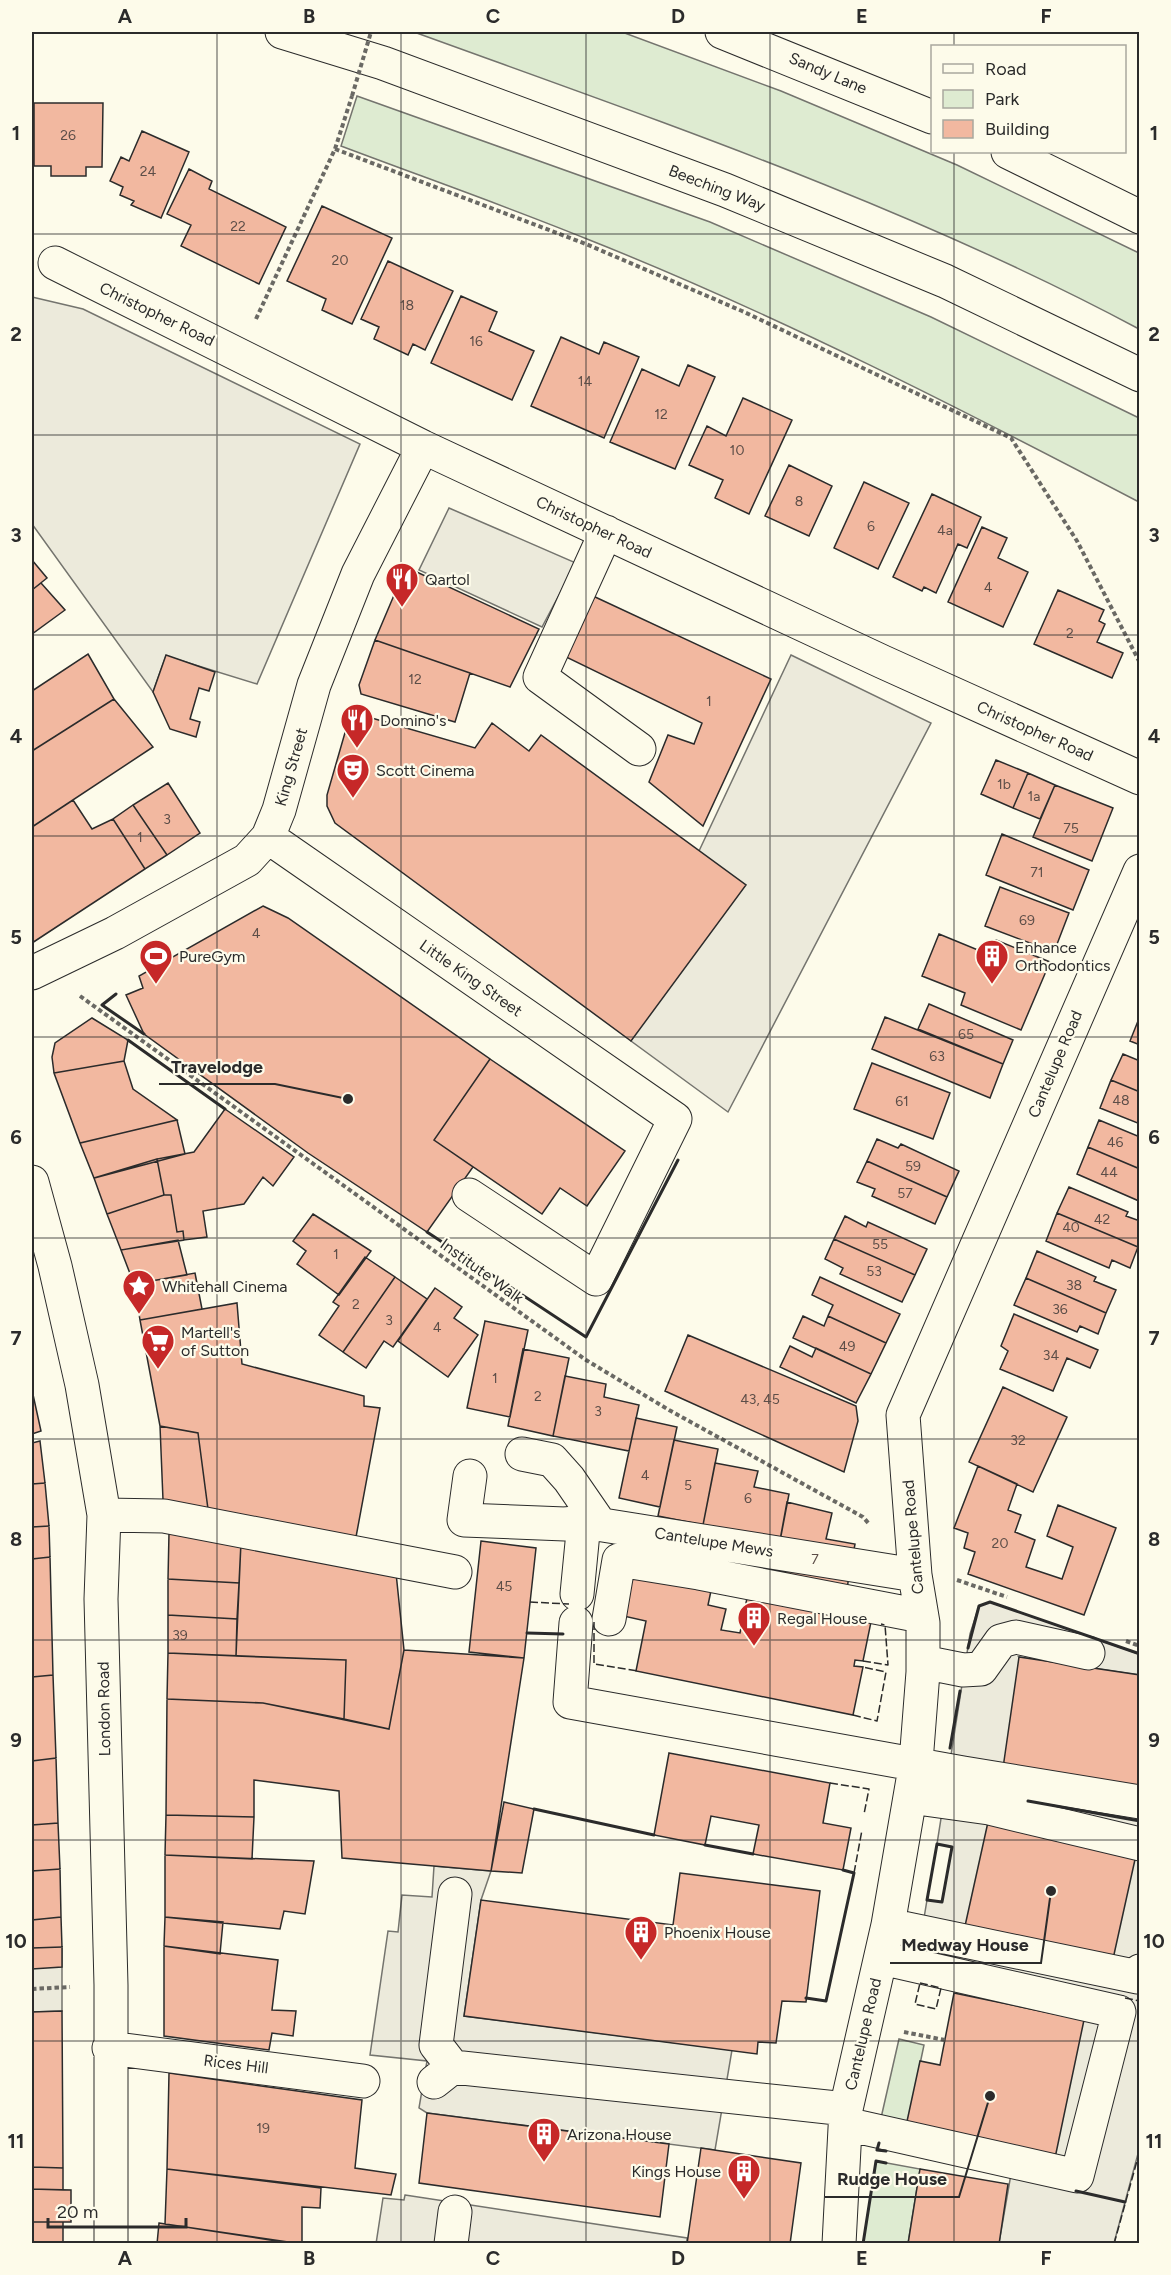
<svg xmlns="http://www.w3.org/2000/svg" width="1171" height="2275" viewBox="0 0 1171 2275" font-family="Figtree,sans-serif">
  <rect width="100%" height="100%" fill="#fdfbea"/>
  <path fill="#deebd1" stroke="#74746e" stroke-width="1.5" d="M414,32h208l159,59 176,74 182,88v76c-230,-123 -480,-208 -725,-297z
    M357,96l353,126 221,95 206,100 3,2 -1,83c-180,-94 -363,-188 -552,-263 -81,-33 -164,-62 -246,-93z
    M1084,2020l9,1 -29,139 -5,2 -175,-38 -3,-6 18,-79 25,6 -17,81 147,32z
    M876,2161l44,8 -12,74 -45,1z"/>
  <path fill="#eceadb" stroke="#74746e" stroke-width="1.5" d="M32,297l51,12 277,135 -103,240 -91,-28 -13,36 -121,-168z
    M449,508l127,55 -34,64 -123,-57z
    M791,655l140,68 -203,389 -97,-71 68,-190z
    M990,1602l149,52v21l-120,-18 120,131v362l-25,93h-115l12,-69 79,-184 -172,-36 9,-54 15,2 10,-55 -15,-3 33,-210 9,-28z
    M434,1866l57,5 -10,29 -17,116 268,34 -17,100 -288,-37 -8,-5 8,-47 -57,-6 18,-124 10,1 4,-37 30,2z
    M62,1947v64l-30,1v-64z
    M405,2195l282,43v6h-311l7,-46 21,2z"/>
  <path fill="#f2b8a0" stroke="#2b2b2b" stroke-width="1.5" d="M34,103h69l-1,64h-16v9h-35v-10h-17z
    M142,131l47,21 -28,66 -30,-13 3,-4 -14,-6 3,-8 -13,-6 11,-24 8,4z
    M189,169l23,12 -3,8 77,38 -27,57 -78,-38 10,-21 -24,-11z
    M322,206l70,32 -40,86 -30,-14 4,-11 -39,-18z
    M388,261l65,30 -28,59 -12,-6 -5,11 -34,-16 5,-12 -18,-8z
    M461,296l36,16 -8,19 45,20 -22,49 -81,-37z
    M561,337l38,17 5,-12 35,15 -35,81 -73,-32z
    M688,365l27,12 -40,92 -65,-27 32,-73 37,17z
    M743,398l49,22 -43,94 -34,-16 8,-18 -34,-15 18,-39 19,10z
    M789,465l43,21 -23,50 -44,-20z
    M864,482l45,21 -31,66 -44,-21z
    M932,494l49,23 -14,31 -9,-4 -22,49 -12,-6 -2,4 -29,-14z
    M982,527l25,11 -9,20 30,14 -25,55 -55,-25z
    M32,560l15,18 -15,12z
    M406,567l133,62 -29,58 -135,-47z
    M41,583l24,27 -33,24v-44z
    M1058,590l46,20 -5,11 6,3 -8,18 26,11 -11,25 -78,-34z
    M593,596l178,83 -68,147 -54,-44 19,-47 26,9 8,-21 -138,-67z
    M375,640l95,33 -15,49 -94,-28 -2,-9z
    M88,654l26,45 -82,52v-60z
    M166,655l49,17 -6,19 -10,-3 -9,31 10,3 -4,15 -26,-8 -17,-37z
    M114,699l39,48 -121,80v-76z
    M351,712l124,36 17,-25 37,28 12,-16 205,150 -115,156 -296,-218 -8,-17v-11z
    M996,760l32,13 -15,35 -32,-14z
    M1028,773l27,12 -15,34 -27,-11z
    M168,783l32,50 -33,22 -34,-50z
    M1055,785l58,23 -21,53 -59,-24z
    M73,800l19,29 21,-10 32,50 -113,74v-116z
    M133,805l34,50 -22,14 -32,-50z
    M1002,834l87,36 -16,40 -87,-35z
    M1000,887l69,26 -15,39 -69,-26z
    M263,906l25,12 202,141 -56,81 39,27 -46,65 -119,-79 -164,-119 -18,-39 17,-7 -4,-12z
    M939,934l51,21 6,-15 54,22 -29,68 -60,-25 4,-12 -43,-17z
    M929,1004l84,36 -10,24 -85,-35z
    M1140,1016v29l-10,-4z
    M885,1017l118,47 -13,34 -118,-49z
    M92,1018l36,22 -4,21 -70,12 -2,-16 3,-14z
    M1123,1054l17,7v31l-29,-12z
    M490,1059l135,92 -38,55 -27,-18 -18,26 -108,-74z
    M124,1061l9,28 44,31 -97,23 -26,-70z
    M872,1063l78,30 -17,46 -79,-30z
    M1111,1080l29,12v32l-40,-16z
    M225,1109l69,48 -21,29 -10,-9 -19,27 -41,7 4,26 -23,3 -1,-9 -6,1 -6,-37h-7l-7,-36 37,-7z
    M177,1120l8,34 -91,24 -14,-35z
    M1099,1120l41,17v32l-52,-22z
    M877,1139l21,9 3,-4 58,27 -12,26 -80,-36z
    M1088,1147l52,22 -1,32 -62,-27z
    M157,1159l7,36 -57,19 -13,-36z
    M867,1161l80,36 -12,27 -63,-28 3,-7 -18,-7z
    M1069,1187l59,25 -2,4 14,5 -2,26 -81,-34z
    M164,1195h7l6,37 6,-1 1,9 -63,10 -14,-36z
    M1057,1213l81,34 -8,21 -18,-8 -3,8 -63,-27z
    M313,1214l58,37 -32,44 -42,-31 9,-13 -13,-10z
    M845,1216l21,11 2,-5 59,27 -12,26 -81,-36z
    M834,1239l81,36 -13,27 -62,-28 3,-6 -18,-9z
    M178,1240l9,35 -53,9 -13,-34z
    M1037,1251l59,26 -2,4 22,9 -10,23 -80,-35z
    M365,1257l30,20 -52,75 -24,-17 20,-29 -6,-4z
    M195,1273l7,36 -62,11 -6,-36z
    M395,1277l32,22 -34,48 -9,-6 -18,27 -23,-16z
    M820,1277l80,37 -14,29 -58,-27 5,-11 -21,-10z
    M1026,1278l80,35 -8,21 -18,-8 -3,6 -63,-27z
    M435,1288l27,19 -8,11 24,17 -30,42 -50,-36z
    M237,1303l5,61 122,32v10l16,2 -24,129 -148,-28 -10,-76 -38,-7 -20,-106z
    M1014,1314l84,36 -8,18 -23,-10 -14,33 -53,-22 8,-18 -7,-5z
    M803,1316l21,10 4,-10 58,27 -15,31 -78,-36z
    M485,1321l43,9 -18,87 -43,-9z
    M688,1335l168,71 2,15 -14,51 -179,-81z
    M790,1346l22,11 4,-9 55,26 -15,29 -76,-36z
    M523,1349l46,9 -16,78 -45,-10z
    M565,1376l41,8 -2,13 35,8 -10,46 -76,-15z
    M1003,1387l64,30 -34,75 -64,-30z
    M32,1390l9,41 -9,3z
    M636,1418l41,9 -17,80 -41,-9z
    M160,1426l38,7 10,76 -45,-9z
    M674,1440l44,9 -15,76 -45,-9z
    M40,1441l5,42 -13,1v-41z
    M715,1463l43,8 -4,16 35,7 -9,47 -77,-16z
    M978,1466l39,18 -9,26 13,5 -6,17 20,8 -9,27 36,12 11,-32 -26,-11 11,-31 58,23 -32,87 -116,-41 7,-22 -11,-4 4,-15 -14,-5z
    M45,1483l4,43 -17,1v-43z
    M787,1502l45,11 -6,26 29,5 -8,44 -73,-15z
    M49,1526l1,31 -18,2v-32z
    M169,1533l72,9 -2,41 -71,-4z
    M481,1541l55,7 -12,110 -55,-6z
    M241,1542l155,31 8,77 -15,79 -45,-10 2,-59 -110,-4z
    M50,1557l3,118 -21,2v-118z
    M753,1568l118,54 -8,39 -8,-1 -1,6 9,1 -10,48 -217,-44 10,-50 -27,-6 9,-46 84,17 -4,19 18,4 -5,21 19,3z
    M168,1579l71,4 -2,36 -69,-4z
    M168,1615l69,4 -1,37 -68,-3z
    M404,1650l120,8 -33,213 -149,-13 -3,-67 -85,-11v37l-88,-2 1,-116 96,4 126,26z
    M168,1653l178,7 -2,59 -81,-16 -96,-4z
    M1019,1657l121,18v113l-137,-20z
    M53,1675l3,83 -24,3v-84z
    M669,1753l161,30 -7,40 28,5 -8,42 -90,-16 6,-29 -48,-9 -6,29 -51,-10z
    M56,1758l2,65 -26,2v-64z
    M504,1802l30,7 -12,64 -31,-2z
    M166,1815l88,2 -2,42 -87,-4z
    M988,1822l148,33 -23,104 -148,-33z
    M58,1823l2,46 -28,2v-46z
    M165,1855l149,6 -9,53 -21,-3 -4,18 -115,-12z
    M60,1869l1,48 -29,3v-49z
    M680,1873l140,18 -14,111 -24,-1 -6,42 -18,-1 -1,12 -293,-38 17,-116 192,25z
    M61,1917l1,30 -30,1v-28z
    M165,1917l58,5 -3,32 -56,-8z
    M164,1946l114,14 -6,50 24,1 -3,25 -21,-3 -3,17 -105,-14z
    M62,1947v20l-30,2v-21z
    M954,1993l130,27 -29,138 -149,-32 14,-65 20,4z
    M62,2011l1,157 -31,-1v-155z
    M169,2073l193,27 -7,68 41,6 -5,21 -224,-26z
    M427,2113l242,31 -9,73 -241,-34z
    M701,2148l100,15 -11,81h-103z
    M32,2167l31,1v22l-31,-1z
    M167,2169l154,19 -1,20 -18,-1v37l-137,-20z
    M920,2169l88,15 -9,60h-91z
    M32,2189l39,1v32h-39z
    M32,2222h31v22h-31z
    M159,2223l124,19v2h-126z"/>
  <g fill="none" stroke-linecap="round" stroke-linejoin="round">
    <g stroke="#2b2b2b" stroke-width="35">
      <path id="minor" d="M722,32l210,85
        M1008,152l132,65
        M55,263l368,184 460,215 257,116
        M606,532l-66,145 99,72
        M268,837l407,282 -79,160 -127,-84
        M32,973l83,-40 132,-73 21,-23 11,-27 35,-125 44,-111 65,-127
        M32,1182l23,84 27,119 22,130 -3,84 10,386v259
        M522,1454l30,6 17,19 31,45
        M470,1476l-6,44 101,4 19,-2
        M104,1515l60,1 291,56
        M577,1594l7,-72 331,53
        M609,1619l10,-59 80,13 222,43
        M576,1623l-6,79 393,71 177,29
        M923,1662l40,8 18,-1 20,-28 15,-4 72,16
        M910,1797l79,11 151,36
        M888,1925l250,52 2,-6
        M109,2048l254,33
        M453,2067l-17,-22 19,-151
        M434,2082l19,-15 393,42
        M846,2124l231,52 42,-164 -238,-54
        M451,2244l4,-32
        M839,2244l7,-135 42,-184 28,-163 7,-90v-49l-8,-48 -12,-160 237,-544"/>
    </g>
    <g stroke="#2b2b2b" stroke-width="35">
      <path id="highway" d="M282,32l101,31 342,127 220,91 195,94"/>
    </g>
    <path stroke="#6a6964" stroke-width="4" stroke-dasharray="4.5 3" stroke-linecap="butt" d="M335,149l251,95 156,67 269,127 66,103 63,122
      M256,319l79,-170 17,-53
      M80,996l506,364 83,50 194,107 7,8
      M957,1580l50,17
      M1126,1641l14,5
      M32,1989l38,-2
      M904,2032l41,8"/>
    <use href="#minor" stroke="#fdfbea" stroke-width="33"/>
    <use href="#highway" stroke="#fdfbea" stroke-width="33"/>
    <path stroke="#6a6964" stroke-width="4" stroke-dasharray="4.5 3" stroke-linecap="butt" d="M352,96l19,-64"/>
    <path stroke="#2b2b2b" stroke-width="1.5" stroke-dasharray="8 3" stroke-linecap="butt" d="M530,1602l39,2
      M594,1622v42l44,7
      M863,1661l25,4 -3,-40 -4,-1
      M853,1715l24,6 9,-49 -23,-5
      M830,1783l39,6 -5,25
      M854,1873l8,-43
      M920,1983l21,5 -5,21 -21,-5z
      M1125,1998l15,3
      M1114,2244l26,-94"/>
    <path stroke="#2b2b2b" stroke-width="3" d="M116,994l-14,11 42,29
      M128,1040l97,69
      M427,1232l159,105 92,-177
      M527,1633l36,1
      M968,1648l11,-42 11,-4 150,52
      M950,1748l10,-57
      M1028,1801l112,20
      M534,1809l120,26
      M937,1844l15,3 -10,55 -15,-2z
      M705,1845l48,9
      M806,1998l20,3 28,-128 -11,-3
      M879,2143l-2,7 9,1
      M1076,2191l49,11
      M863,2244l13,-83 10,2"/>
  </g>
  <path fill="none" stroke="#2b2b2b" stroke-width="1.5" stroke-opacity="0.55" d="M217,32v2212M401,32v2212M586,32v2212M770,32v2212M954,32v14M954,152v2092M32,234h1108M32,435h1108M32,635h1108M32,836h1108M32,1037h1108M32,1238h1108M32,1439h1108M32,1640h1108M32,1840h1108M32,2041h1108"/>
  <defs>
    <g id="restaurant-pin" transform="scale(1.725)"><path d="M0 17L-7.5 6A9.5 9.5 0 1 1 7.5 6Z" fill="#c62828" stroke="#fdfbea"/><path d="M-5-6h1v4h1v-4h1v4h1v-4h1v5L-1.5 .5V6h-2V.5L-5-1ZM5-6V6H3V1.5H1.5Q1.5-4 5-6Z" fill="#fff"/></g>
    <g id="theatre-pin" transform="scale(1.725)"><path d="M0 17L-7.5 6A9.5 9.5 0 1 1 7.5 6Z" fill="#c62828" stroke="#fdfbea"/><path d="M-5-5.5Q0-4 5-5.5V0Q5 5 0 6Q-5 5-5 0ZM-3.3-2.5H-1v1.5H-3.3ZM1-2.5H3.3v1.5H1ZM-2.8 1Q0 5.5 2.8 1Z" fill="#fff"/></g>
    <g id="stadium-pin" transform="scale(1.725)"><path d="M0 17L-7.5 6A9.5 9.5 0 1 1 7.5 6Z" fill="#c62828" stroke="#fdfbea"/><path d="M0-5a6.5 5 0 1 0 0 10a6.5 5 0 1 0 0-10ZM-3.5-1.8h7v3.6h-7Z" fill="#fff"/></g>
    <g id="building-pin" transform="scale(1.725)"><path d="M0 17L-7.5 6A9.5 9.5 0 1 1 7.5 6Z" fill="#c62828" stroke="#fdfbea"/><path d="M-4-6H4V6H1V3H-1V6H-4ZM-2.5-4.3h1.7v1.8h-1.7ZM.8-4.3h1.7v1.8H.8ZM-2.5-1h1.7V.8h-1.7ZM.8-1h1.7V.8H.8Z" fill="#fff"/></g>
    <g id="sight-pin" transform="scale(1.725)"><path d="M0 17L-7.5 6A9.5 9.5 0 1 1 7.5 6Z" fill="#c62828" stroke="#fdfbea"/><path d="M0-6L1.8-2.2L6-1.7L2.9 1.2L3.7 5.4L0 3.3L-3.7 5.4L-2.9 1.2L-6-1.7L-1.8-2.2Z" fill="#fff"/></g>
    <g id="supermarket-pin" transform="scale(1.725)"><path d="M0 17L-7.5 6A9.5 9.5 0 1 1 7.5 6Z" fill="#c62828" stroke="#fdfbea"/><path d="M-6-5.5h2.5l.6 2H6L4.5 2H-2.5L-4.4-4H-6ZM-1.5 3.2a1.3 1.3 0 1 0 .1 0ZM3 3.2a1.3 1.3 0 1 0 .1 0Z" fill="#fff"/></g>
  </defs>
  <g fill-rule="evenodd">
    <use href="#restaurant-pin" x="402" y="579"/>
    <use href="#restaurant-pin" x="357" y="720"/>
    <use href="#theatre-pin" x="353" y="770"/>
    <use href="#stadium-pin" x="156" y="956"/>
    <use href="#building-pin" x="992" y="956"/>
    <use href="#sight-pin" x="139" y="1286"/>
    <use href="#supermarket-pin" x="158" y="1341"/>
    <use href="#building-pin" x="754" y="1618"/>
    <use href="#building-pin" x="641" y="1932"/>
    <use href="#building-pin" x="544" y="2134"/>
    <use href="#building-pin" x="744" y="2171"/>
  </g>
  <g text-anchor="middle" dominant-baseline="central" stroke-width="4.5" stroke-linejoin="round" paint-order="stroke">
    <g font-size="14" fill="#5d4e48">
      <text x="68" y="135">26</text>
      <text x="148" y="171">24</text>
      <text x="238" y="226">22</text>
      <text x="340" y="260">20</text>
      <text x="407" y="305">18</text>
      <text x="476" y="341">16</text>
      <text x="585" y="381">14</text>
      <text x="661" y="414">12</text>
      <text x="737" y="450">10</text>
      <text x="799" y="501">8</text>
      <text x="871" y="526">6</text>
      <text x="945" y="530">4a</text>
      <text x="988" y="587">4</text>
      <text x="1070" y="633">2</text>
      <text x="415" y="679">12</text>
      <text x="709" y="701">1</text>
      <text x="1004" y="784">1b</text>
      <text x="1034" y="796">1a</text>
      <text x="167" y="819">3</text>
      <text x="1071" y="828">75</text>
      <text x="140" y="837">1</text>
      <text x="1037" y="872">71</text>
      <text x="1027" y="920">69</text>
      <text x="256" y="933">4</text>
      <text x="966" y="1034">65</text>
      <text x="937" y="1056">63</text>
      <text x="1121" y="1100">48</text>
      <text x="902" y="1101">61</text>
      <text x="1115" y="1142">46</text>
      <text x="913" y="1166">59</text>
      <text x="1109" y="1172">44</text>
      <text x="905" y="1193">57</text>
      <text x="1102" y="1219">42</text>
      <text x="1071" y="1227">40</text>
      <text x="880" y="1244">55</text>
      <text x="336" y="1254">1</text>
      <text x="874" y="1271">53</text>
      <text x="1074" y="1285">38</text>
      <text x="356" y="1304">2</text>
      <text x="1060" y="1309">36</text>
      <text x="389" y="1320">3</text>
      <text x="437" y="1327">4</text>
      <text x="847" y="1346">49</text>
      <text x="1051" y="1355">34</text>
      <text x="495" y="1378">1</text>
      <text x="538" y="1396">2</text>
      <text x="760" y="1399">43, 45</text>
      <text x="598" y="1411">3</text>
      <text x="1018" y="1440">32</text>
      <text x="645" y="1475">4</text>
      <text x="688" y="1485">5</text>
      <text x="748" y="1498">6</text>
      <text x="1000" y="1543">20</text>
      <text x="815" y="1559">7</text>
      <text x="504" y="1586">45</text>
      <text x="180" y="1635">39</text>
      <text x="263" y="2128">19</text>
    </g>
    <g font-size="16" fill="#2b2b2b" stroke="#fdfbea">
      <text transform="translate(828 73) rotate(23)">Sandy Lane</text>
      <text transform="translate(717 188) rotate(21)">Beeching Way</text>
      <text transform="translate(157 314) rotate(26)">Christopher Road</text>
      <text transform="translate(594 527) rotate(25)">Christopher Road</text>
      <text transform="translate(1035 731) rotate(24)">Christopher Road</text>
      <text transform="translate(291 767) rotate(-74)">King Street</text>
      <text transform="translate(471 978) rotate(35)">Little King Street</text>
      <text transform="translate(1055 1064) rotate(-67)">Cantelupe Road</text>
      <text transform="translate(482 1271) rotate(36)">Institute Walk</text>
      <text transform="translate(913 1537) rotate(-95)">Cantelupe Road</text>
      <text transform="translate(714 1542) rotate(9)">Cantelupe Mews</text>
      <text transform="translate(104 1709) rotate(-91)">London Road</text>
      <text transform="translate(863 2034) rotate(-77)">Cantelupe Road</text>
      <text transform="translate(236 2064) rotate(7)">Rices Hill</text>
    </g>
    <g font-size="16" fill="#2b2b2b" stroke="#fdfbea" text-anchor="start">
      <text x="425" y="579">Qartol</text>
      <text x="380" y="720">Domino's</text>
      <text x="376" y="770">Scott Cinema</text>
      <text x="1015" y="947">Enhance<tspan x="1015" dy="18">Orthodontics</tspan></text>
      <text x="179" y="956">PureGym</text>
      <text x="162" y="1286">Whitehall Cinema</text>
      <text x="181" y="1332">Martell's<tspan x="181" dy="18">of Sutton</tspan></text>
      <text x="777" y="1618">Regal House</text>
      <text x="664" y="1932">Phoenix House</text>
      <text x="567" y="2134">Arizona House</text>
      <text x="721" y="2171" text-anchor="end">Kings House</text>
    </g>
  </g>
  <path fill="none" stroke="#2b2b2b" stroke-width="2" d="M348 1099L275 1084H159M1051 1891L1041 1963H890M990 2096L959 2197H825"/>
  <g fill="#2b2b2b" stroke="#fdfbea" stroke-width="2">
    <circle cx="348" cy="1099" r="6"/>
    <circle cx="1051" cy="1891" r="6"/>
    <circle cx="990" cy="2096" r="6"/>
  </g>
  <g font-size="18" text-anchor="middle" font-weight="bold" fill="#2b2b2b" stroke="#fdfbea" stroke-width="4.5" stroke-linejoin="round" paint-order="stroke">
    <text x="217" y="1073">Travelodge</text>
    <text x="965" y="1951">Medway House</text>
    <text x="892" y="2185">Rudge House</text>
  </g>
  <rect width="1171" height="2275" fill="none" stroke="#fdfbea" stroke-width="66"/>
  <rect x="931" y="45" width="195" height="108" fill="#fdfbea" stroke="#a9a89e" stroke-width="1.5"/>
  <rect x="943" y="64" width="30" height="9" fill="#fdfbea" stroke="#a9a89e" stroke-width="1.5"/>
  <text x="985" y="75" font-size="18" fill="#2b2b2b">Road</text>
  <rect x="943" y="90" width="30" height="18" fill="#deebd1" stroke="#a9a89e" stroke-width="1.5"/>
  <text x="985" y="105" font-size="18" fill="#2b2b2b">Park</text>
  <rect x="943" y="120" width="30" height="18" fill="#f2b8a0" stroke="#a9a89e" stroke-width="1.5"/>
  <text x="985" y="135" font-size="18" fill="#2b2b2b">Building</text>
  <path d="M48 2218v9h138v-9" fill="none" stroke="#2b2b2b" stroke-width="3"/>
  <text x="57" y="2218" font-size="18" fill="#2b2b2b" stroke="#fdfbea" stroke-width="4.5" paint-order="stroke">20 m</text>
  <rect x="33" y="33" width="1105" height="2209" fill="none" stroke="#2b2b2b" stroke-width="2"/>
  <g font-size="20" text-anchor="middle" font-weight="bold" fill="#2b2b2b">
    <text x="125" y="23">A</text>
    <text x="309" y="23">B</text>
    <text x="493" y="23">C</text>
    <text x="678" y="23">D</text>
    <text x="862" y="23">E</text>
    <text x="1046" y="23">F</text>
    <text x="16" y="140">1</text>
    <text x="1154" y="140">1</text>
    <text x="16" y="341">2</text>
    <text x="1154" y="341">2</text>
    <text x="16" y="542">3</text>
    <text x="1154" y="542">3</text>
    <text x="16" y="743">4</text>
    <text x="1154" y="743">4</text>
    <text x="16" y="944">5</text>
    <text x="1154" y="944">5</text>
    <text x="16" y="1144">6</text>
    <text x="1154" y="1144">6</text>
    <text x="16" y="1345">7</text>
    <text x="1154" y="1345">7</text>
    <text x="16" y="1546">8</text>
    <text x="1154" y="1546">8</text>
    <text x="16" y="1747">9</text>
    <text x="1154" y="1747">9</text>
    <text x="16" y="1948">10</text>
    <text x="1154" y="1948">10</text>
    <text x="16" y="2148">11</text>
    <text x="1154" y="2148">11</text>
    <text x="125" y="2265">A</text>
    <text x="309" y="2265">B</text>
    <text x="493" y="2265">C</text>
    <text x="678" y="2265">D</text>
    <text x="862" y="2265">E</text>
    <text x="1046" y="2265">F</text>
  </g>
</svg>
